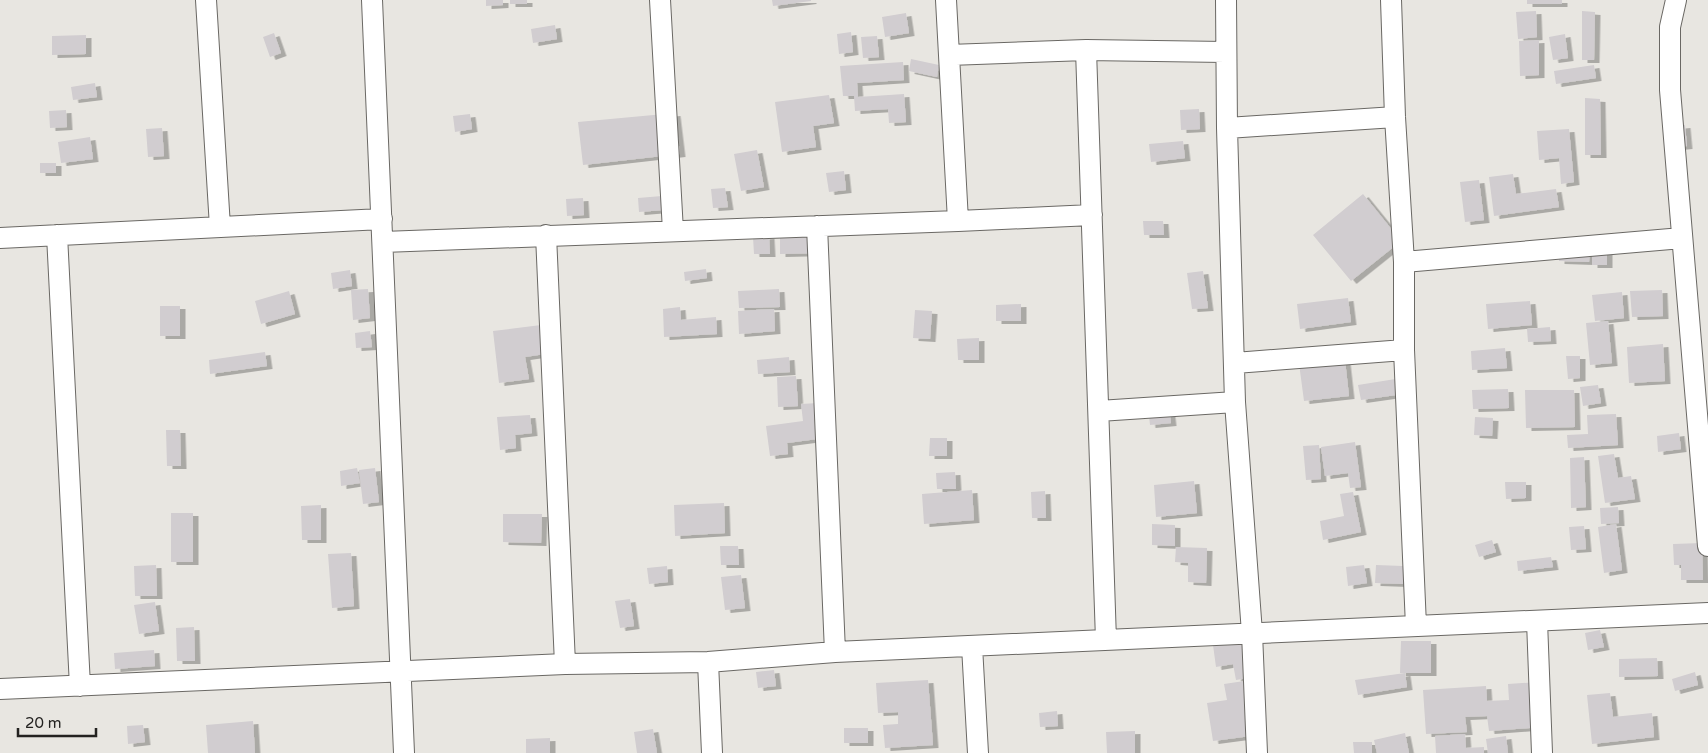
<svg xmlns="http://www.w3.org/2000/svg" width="1708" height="753" viewBox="0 0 1708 753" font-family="'Varela Round',sans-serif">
  <defs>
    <filter id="shadow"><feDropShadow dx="5.5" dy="3" stdDeviation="0" flood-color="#0004"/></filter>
  </defs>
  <rect width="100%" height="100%" fill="#e8e6e1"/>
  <path fill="#d1cdd0" filter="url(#shadow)" d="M486,0h17v5l-17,1z
    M510,0h17v4h-17z
    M772,0h39v1l-38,5z
    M1527,0h35v4h-35z
    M1536,11l1,26 -19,2 -2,-27z
    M1582,11l13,1 -1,48h-12z
    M906,13l3,20 -24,4 -3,-20z
    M555,25l2,14 -24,4 -2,-14z
    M851,32l2,20 -14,2 -2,-20z
    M274,33l7,20 -11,4 -7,-20z
    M1565,34l3,24 -15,2 -4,-23z
    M86,35v19l-34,1v-19z
    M877,36l2,21 -16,1 -2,-21z
    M1539,40v35l-19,1 -1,-35z
    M911,59l28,6 -2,12 -28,-6z
    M903,62l1,18 -47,3 1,14 46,-3 2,28 -17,1 -1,-14 -33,2 -1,-15h-11l-3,-30z
    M1594,65l2,13 -40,6 -2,-13z
    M95,83l2,14 -24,3 -2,-13z
    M829,95l5,28 -21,3 3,21 -34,5 -7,-50z
    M1585,98l15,1 1,56h-16z
    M1199,109l1,20 -19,1 -1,-20z
    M66,110l1,17 -17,1 -1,-17z
    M675,113l5,41 -97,11 -5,-43z
    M470,114l2,15 -17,3 -2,-16z
    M1685,125l2,21 -10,1 -2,-21z
    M162,128l2,28 -16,1 -2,-28z
    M1569,129l5,53 -13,2 -2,-26 -20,2 -2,-29z
    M90,137l3,22 -32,4 -3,-21z
    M1183,141l2,17 -34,4 -2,-18z
    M757,150l7,37 -23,4 -7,-37z
    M40,163h16v10h-16z
    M844,171l2,19 -17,2 -3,-19z
    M1513,174l3,20 40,-5 3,18 -65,9 -5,-39z
    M1479,180l5,40 -19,2 -5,-40z
    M725,188l3,19 -15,1 -2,-19z
    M1363,194l38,47 -50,40 -38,-46z
    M674,195l2,14 -37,3 -1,-14z
    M583,198l1,17 -17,1 -1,-17z
    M1143,221h20l1,14h-20z
    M769,236l1,18h-16l-1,-17z
    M821,237l1,16 -42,1v-16z
    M1592,246l15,1v18h-15z
    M1559,249h31l-1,13 -30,-1z
    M706,269l1,9 -22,3 -1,-9z
    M350,270l2,16 -19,3 -2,-16z
    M1203,271l5,37 -16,1 -5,-36z
    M368,289l2,29 -17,2 -2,-30z
    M779,289l1,18 -41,1 -1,-17z
    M1662,290l1,26 -31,1 -2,-26z
    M289,291l6,23 -34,10 -6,-23z
    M1622,292l2,26 -29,3 -3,-26z
    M1348,298l3,24 -51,7 -3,-25z
    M1530,301l2,24 -44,4 -2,-25z
    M1021,304v17h-25v-16z
    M160,306h20v30h-20z
    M680,307l1,13 35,-3 1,17 -53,3 -1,-28z
    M774,309l1,22 -36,3 -1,-23z
    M915,310l17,1 -2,28 -17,-1z
    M1608,321l4,42 -22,2 -4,-42z
    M541,325l4,29 -20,3 4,22 -30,4 -6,-52z
    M1550,327l1,14 -23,1 -1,-13z
    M370,331l2,16 -16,1 -1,-15z
    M979,338v22h-21l-1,-21z
    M1663,344l2,37 -36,2 -2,-36z
    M1505,348l2,20 -35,2 -1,-19z
    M1344,351l5,45 -45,5 -6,-45z
    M265,352l2,14 -57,8 -1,-14z
    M1566,356h14v22l-12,1z
    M789,357l1,15 -32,2 -1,-14z
    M796,376l2,30 -20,1 -1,-30z
    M1408,377l2,16 -49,7 -3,-15z
    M1598,385l3,18 -18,3 -3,-19z
    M1508,389l1,19 -36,1 -1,-19z
    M1525,390h49l1,37 -49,1z
    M818,403l2,16h-6l3,20 -30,4 1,11 -18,2 -4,-30 37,-5 -2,-17z
    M1169,406l2,17 -21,2 -2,-18z
    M1616,414l2,31 -50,3 -1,-13 21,-1 -1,-19z
    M530,415l2,18 -17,2 1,13 -16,2 -3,-33z
    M1475,417l18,1 -1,18 -18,-1z
    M166,430h14l1,36h-14z
    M1679,433l2,16 -23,3 -1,-16z
    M930,438h17v18h-18z
    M1355,442l6,45 -11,1 -2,-15 -23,3 -4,-29z
    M1319,445l2,34 -15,1 -3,-34z
    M1614,454l4,24 13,-2 4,23 -30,4 -7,-47z
    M1584,457l2,50 -15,1 -1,-50z
    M357,468l3,15 -19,3 -1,-15z
    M375,468l4,34 -16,2 -4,-34z
    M955,472l1,17h-19l-1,-16z
    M1194,481l3,32 -41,4 -2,-32z
    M1505,482h21v16l-20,1z
    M972,490l2,30 -50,4 -2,-30z
    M1045,491l1,27h-14l-1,-26z
    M1353,492l8,40 -38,8 -3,-19 24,-5 -4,-22z
    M724,503l1,30 -50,3 -1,-31z
    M321,505v35h-19l-1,-34z
    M1618,507l1,16 -18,1 -1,-16z
    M171,513h22v49h-22z
    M503,514h39l-1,29 -38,-1z
    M1152,524l23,1v21l-23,-1z
    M1616,524l6,46 -18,3 -6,-46z
    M1584,526l2,23 -15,1 -2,-23z
    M1492,540l4,12 -17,5 -4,-12z
    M1702,543l1,37h-22v-15h-7l-1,-21z
    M720,546h18l1,19h-18z
    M1176,547l31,1 -1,35 -18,-1v-19l-13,-1z
    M351,553l3,53 -22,2 -4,-54z
    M1551,557l2,10 -35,4 -1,-10z
    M156,565l1,31h-22l-1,-30z
    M1364,565l3,18 -19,3 -2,-19z
    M1376,565l27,1v18l-28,-1z
    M667,566l1,16 -19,2 -2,-16z
    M741,575l4,33 -20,2 -4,-33z
    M630,599l4,27 -14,2 -5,-27z
    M155,602l4,29 -20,3 -5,-29z
    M194,627l1,34h-18l-1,-33z
    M1600,630l4,17 -16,3 -3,-17z
    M1249,640l5,37 -18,3 -3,-16 -17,3 -3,-22z
    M1401,641h30v32h-31z
    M154,650l1,16 -40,3 -1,-16z
    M1657,658l1,18 -39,1v-18z
    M774,670l2,16 -18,2 -2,-16z
    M1695,672l3,13 -23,6 -3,-12z
    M1405,673l2,14 -49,8 -3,-15z
    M928,680l5,65 -48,3 -2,-23 15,-1v-12l-20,1 -2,-30z
    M1251,680l7,55 -45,6 -6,-38 20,-3 -3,-16z
    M1539,682l3,45 -53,4 -2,-15 -22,1 2,15 -41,2 -3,-44 63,-4 1,15 22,-1 -1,-16z
    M1610,693l3,24 39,-4 2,24 -62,7 -5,-49z
    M1057,711l1,15 -18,1 -1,-14z
    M253,721l2,32h-47l-2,-28z
    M143,725l2,17 -17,2 -1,-18z
    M844,728h24v15h-24z
    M653,729l4,24h-20l-3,-21z
    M1135,731v22h-28l-1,-21z
    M1405,733l4,20h-32l-3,-13z
    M1465,734l1,14 18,-1v6h-48l-1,-17z
    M1506,736l2,17h-20l-2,-14z
    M550,738v15h-24v-14z
    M1353,742h19v11h-18z"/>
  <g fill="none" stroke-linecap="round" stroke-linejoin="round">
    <g stroke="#6a6864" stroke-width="22">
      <path id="street" d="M206,0l14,227
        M372,0l32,753
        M660,0l13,231
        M946,0l12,221
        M1226,0l1,128 8,274 17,231 5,120
        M1391,0l4,117 9,145v88l12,276
        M1676,0l-6,27v63l38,456
        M1086,50l20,590
        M949,55l137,-5 139,2
        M1227,128l168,-11
        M817,226l18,426
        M57,235l23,451
        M546,235l19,429
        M0,238l382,-19
        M383,242l575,-21 134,-6
        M1404,262l278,-24
        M1235,363l169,-13
        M1099,411l136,-9
        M1537,621l5,132
        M972,646l6,107
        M708,662l4,91
        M0,689l565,-25 143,-2 127,-10 873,-39"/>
    </g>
    <use href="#street" stroke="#fff" stroke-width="20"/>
  </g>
  <path d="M18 728v8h78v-8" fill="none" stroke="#232220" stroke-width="2.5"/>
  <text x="25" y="728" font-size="15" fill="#232220" stroke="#e8e6e1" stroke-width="4" paint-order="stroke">20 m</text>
</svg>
